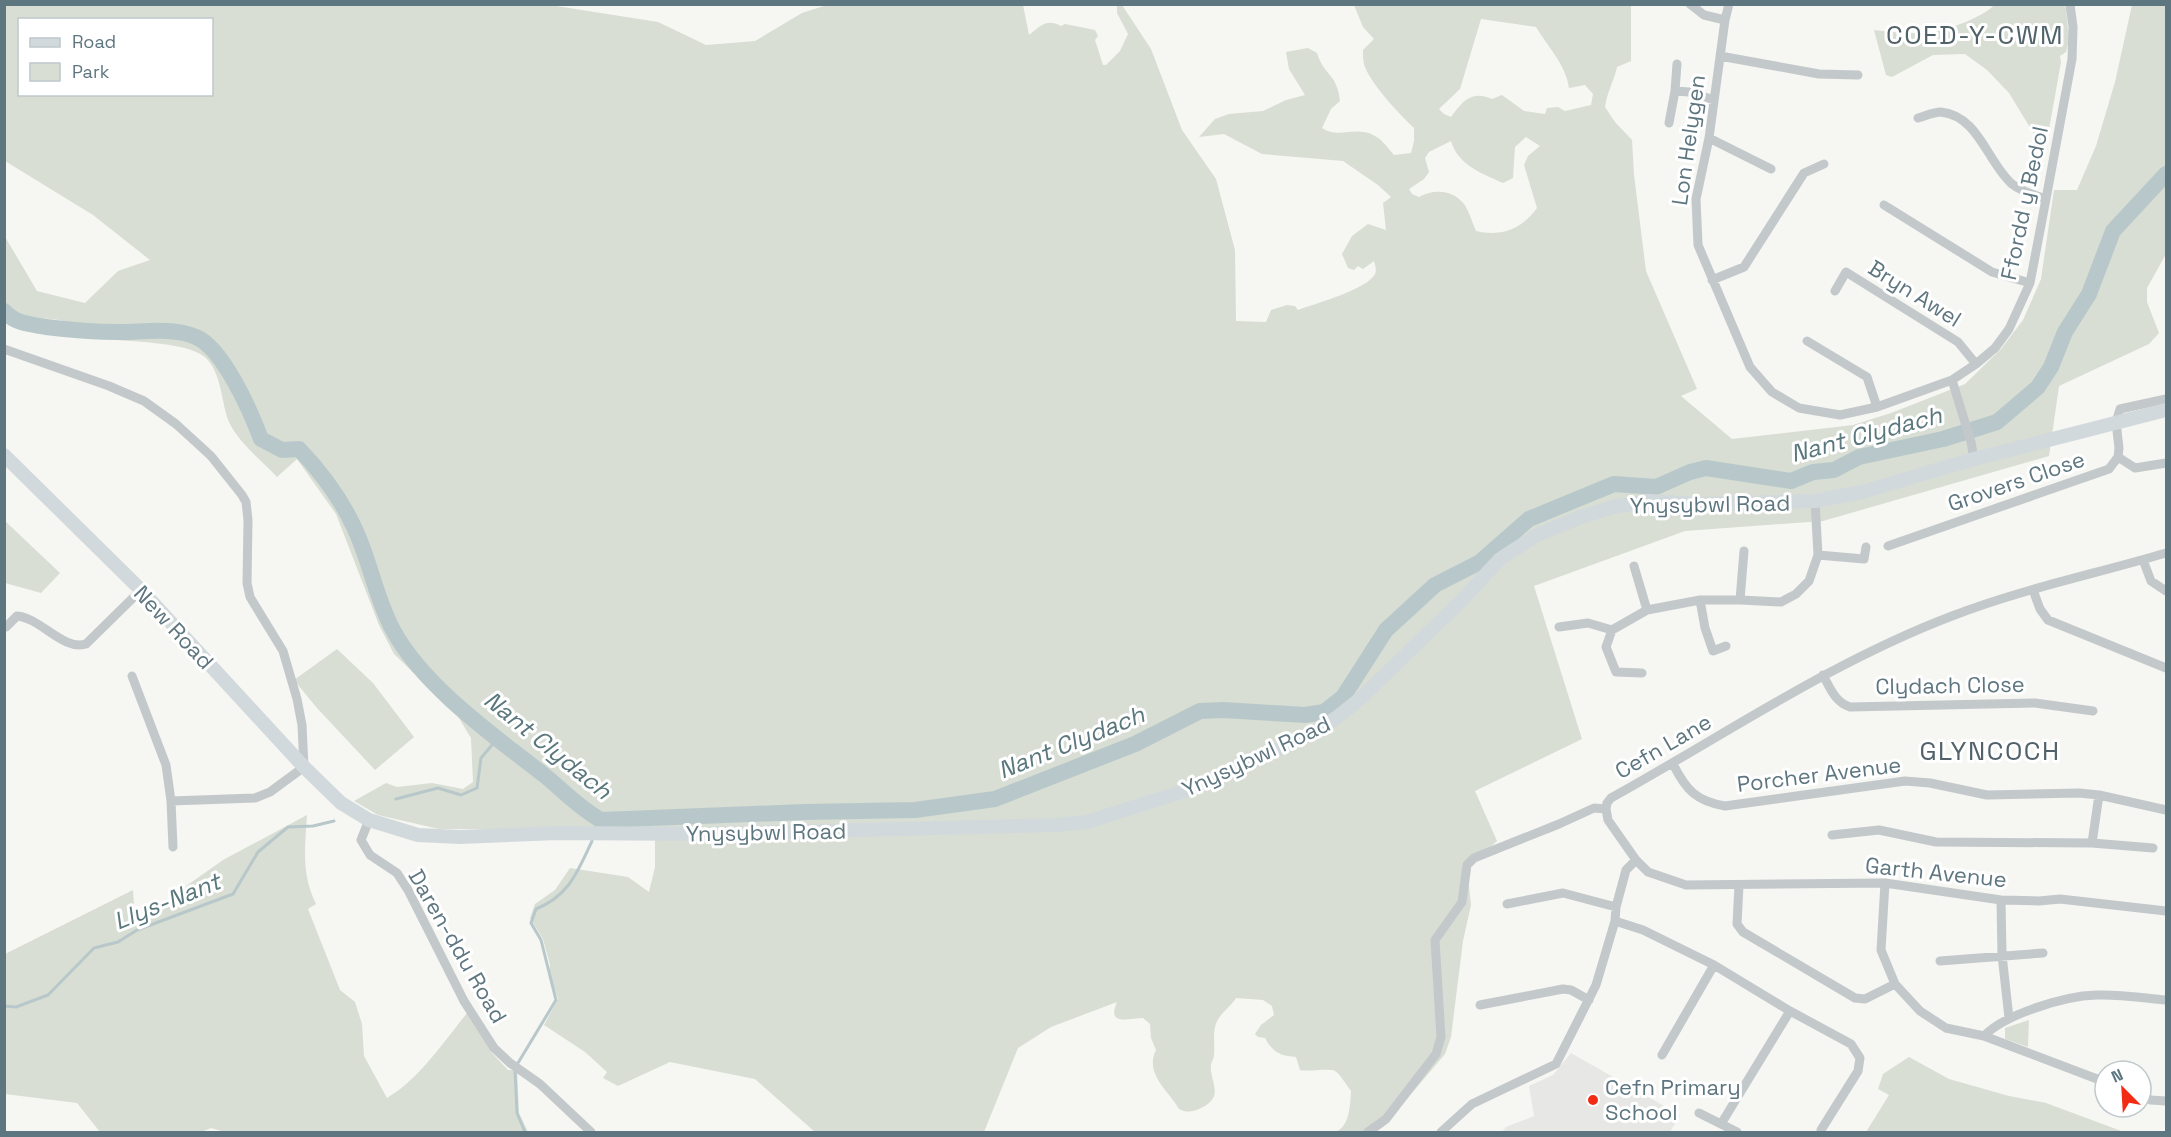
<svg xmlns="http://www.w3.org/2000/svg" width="2171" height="1137" viewBox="0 0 2171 1137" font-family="'Space Grotesk',sans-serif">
  <rect width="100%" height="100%" fill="#f6f6f2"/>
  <path fill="#e7e7e5" d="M1571,1053l109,62 -10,17h-168l4,-5 28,-11 -5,-30 24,-11z"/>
  <path fill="#d8ded3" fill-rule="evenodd" d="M5,5h545l108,17 48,23 49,-4 47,-28 25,-8h196l6,30c11,-9 18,-17 32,-9l4,-2 30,6 3,6 -3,4 8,25h3l14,-14 8,-17 -11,-21v-8h5l29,44 31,81 34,49 19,71 1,71 30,1 5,-12 16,-5 8,1 3,4c16,-6 70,-21 77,-36 2,-4 0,-9 -1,-13l-11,8 -5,-3 -4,4 -6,-2 -6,-14 10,-18 16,-12 18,6 -3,-27 8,-6 -13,-12 -35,-24 -81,-7 -38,-20 -25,3 16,-18 14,-5 34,-3 23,-11 19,-5 -16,-26 -3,-17 22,-4 9,5c7,23 20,20 23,48l-9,8 -9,19c15,11 34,-2 51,7 9,4 15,13 21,20l17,-2 3,-12v-13c-14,-13 -45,-46 -50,-64 -1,-4 -1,-9 -1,-14l11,-11 -11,-12 -9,-22h277v56l-14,6c-3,14 -10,25 -12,40l10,15 17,18 2,35 12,96 51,118 -16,7 51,43 121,-14 38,-12 74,-29 36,-35 22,-29 18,-41 13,-89h23l19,-44 19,-64 17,-77h34v249l-19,34v14l12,31 -10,11 -90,42 -10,70 -226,65 -138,10 -151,55 48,153 -107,52 22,50 -30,27 4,37 -8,36 -12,96 -6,17 -61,72 -9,6h-39c14,-7 14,-26 15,-41 -4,-5 -10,-16 -16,-20 -6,-3 -26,1 -35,-1l-4,-13c-15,-1 -23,-4 -31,-19l-7,-1 -3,-3 6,-9 13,-10 -2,-9 -9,-6 -27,-2c-7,11 -18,16 -21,29 -2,10 0,19 -1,28 0,3 -2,6 -3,9 -2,18 15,32 -10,44 -8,4 -14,5 -22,1 -10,-18 -35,-35 -23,-59l-5,-12 -1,-14 -7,-6c-13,0 -37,9 -26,-16l-66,25 -33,21 -34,84h-169l-60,-53 -85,-17 -52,24 -15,-8 4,-6 -22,-20 -41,-27 14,-26 -9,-26 1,-8 -7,-26 -13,-21 5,-14 20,-14 15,-22 58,9 21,15 6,-25v-38h-216l-61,-14 -24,-14 32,-18 11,4 35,-4 31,6 10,-7 -2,-44 -14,-23 -63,-61 -15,-29 -43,-111 -39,-55 -20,18c-16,-17 -38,-34 -48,-55 -8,-20 -7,-48 -23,-64 -20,-19 -91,-15 -120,-22 -9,-2 -14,-13 -22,-15 -22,-5 -43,1 -59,-17l-1,-69 33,56 48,12 33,-32 32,-11 -57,-45 -88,-54zM1481,19l55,8c12,20 30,38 33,61l16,-3 8,9 -2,11 -26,6 -7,-4 -11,1 -2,6 -21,-3 -22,-16 -10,4c-21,-9 -29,2 -41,18l-7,-3 -5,-5 21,-20zM20,20h192v74h-192zM1526,137l14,9 -12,10 -4,9 13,43c-15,21 -36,29 -61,23 -4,-9 -7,-20 -12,-27 -12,-15 -31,-15 -45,-7l-7,-3 -3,-5 15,-10 5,-7 -4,-14 4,-6 22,-11c7,24 30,32 52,42l10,-5 2,-31z
    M1994,5h70l2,3 3,32 -3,12 -6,4 1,6 -16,90 -36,-59 -22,-23 -22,-16 -32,1 -41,22 -6,-2 -12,-45c17,2 34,4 52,3 18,-2 57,-15 68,-28z
    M5,521l55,52 -19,20 -36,-10z
    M337,649l36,34 41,54 -39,33 -58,-62 -23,-28z
    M307,815c-2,33 -6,58 9,89l-8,5 32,81 15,12 7,22 2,32 23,42c32,-19 56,-55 80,-85l25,40 16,17h9l2,43 9,19h-166l-1,-1 -6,1h-130l-14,-4 -10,4h-101l-23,-29 -72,-9v-140l128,-64 2,32 88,-62z
    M2029,1020l-1,27 -23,-8v-11z
    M1909,1057l40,22 60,17 37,7 78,29h-258l23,-37 -11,-6 5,-15z"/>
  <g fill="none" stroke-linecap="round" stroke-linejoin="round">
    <path stroke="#b8c8ca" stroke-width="3" d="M396,799l42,-11 23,7 16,-7 4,-30 16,-19
      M596,827l5,-7
      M4,1006l12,1 32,-12 46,-47 24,-6 19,-12 96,-36 25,-42 30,-25 25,-1 21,-5
      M518,1063l38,-63 -15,-60 -10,-17 5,-14c33,-13 42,-38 56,-68
      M515,1070l2,43 8,19"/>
    <path stroke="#b8c8ca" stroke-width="16" d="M4,311c11,13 27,13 42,16 24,3 49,5 73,5 24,0 55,-5 77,5 27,11 55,75 65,102l21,11 17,-1c27,28 51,63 64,100 10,27 16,55 30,81 30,56 101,106 151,145 19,15 35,33 57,45l203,-8 111,-2 80,-11 140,-55 65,-33 23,-1 82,5 19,-3 19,-15 43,-67 49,-45 45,-23 49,-43 85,-35 42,3 34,-15 16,-4 85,13 22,-9 21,-2 25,-13 84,-18 54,-17 41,-35 13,-20 14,-35 24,-38 24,-63 53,-57"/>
    <path stroke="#c3c8cb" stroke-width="9" d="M1690,4l14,11 21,5
      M1729,4l-4,16 -16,118 -13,61 2,46 52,122 22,25 27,16 41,7 37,-8 75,-27 24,-16 19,-16 14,-19 21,-46 16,-84 26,-140 1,-32 -3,-23
      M1720,56l99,18 39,1
      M1675,91l2,-27
      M1918,118c7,-2 16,-6 23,-6 38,4 46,50 71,72 10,8 23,11 34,15
      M1669,123l6,-32 14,1 25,8
      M1709,138l62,31
      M1884,205l108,67 38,11
      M1712,280l32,-13 60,-94 20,-9
      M1835,291l11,-19 112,70 18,22
      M1807,341l60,36 10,30
      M4,349l105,37 35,15 32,23 35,32 31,39 4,7 2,18 -1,63 3,14 33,54 14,48 5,26 2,42 -34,25 -15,6 -84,3
      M1952,380l19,62 3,17
      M2118,457l17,11 31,-5
      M1888,546l221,-77 9,-12 1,-9 -3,-26 4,-13 46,-10
      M1744,551l-4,49 41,2 15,-8 13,-13 9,-26 -3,-54
      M1818,555l46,4 2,-12
      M2143,560l8,21 15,10
      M1634,566l13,44
      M2033,590l7,19 8,11 118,48
      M1700,600l5,28 8,23 13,-5
      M6,627l11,-11c24,2 46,35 69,28l55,-54
      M1559,627l29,-4 24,7 35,-20 53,-10h40
      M1612,630l-6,17 10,25 26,1
      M1823,675c7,13 12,27 27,32l185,-4 58,8
      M132,676l34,89 5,36 2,46
      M1673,764c13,26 23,37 52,42l180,-25 25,2 57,12 92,-2 20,2 67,15
      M1606,809l1,-6 4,-5c112,-62 220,-136 341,-182 70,-27 143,-42 214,-63
      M369,820l-8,20 9,15 27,18 11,17 56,111 30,47 16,15 30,21 51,48
      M1832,835l47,-5 57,12 156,1 61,5
      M2092,843l7,-48
      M1636,860l12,12 38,13 199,-2 116,17 38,1 21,-2 106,12
      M1885,883l-4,67 14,34 25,27 26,17 38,8 121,46
      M1739,885l-2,39 6,8 112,66 10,1 30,-15
      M2001,900l1,55 7,63
      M1507,904l56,-11 53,14
      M1615,921l28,9 71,35 76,46 61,33 9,14 -2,13 -37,59
      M1940,961l103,-8
      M1480,1005l83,-16 8,1 18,10
      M1984,1036c21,-22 81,-40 112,-41 24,-1 47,3 70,5
      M1662,1055l52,-90
      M2141,1096l10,4 15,1
      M1699,1113l38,19
      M1721,1124l69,-113
      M1368,1132l18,-13 50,-65 5,-17 -6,-97 27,-38 5,-37 7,-7 85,-34 35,-16 12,1
      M1441,1132l31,-28 84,-40 40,-79 19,-64 1,-14 10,-37 10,-10 -28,-40 -2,-11"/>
    <path stroke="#d2d9dc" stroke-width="14" d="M4,455l137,135 163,177 37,36 28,17 49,15 42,2 97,-4 146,1 354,-9 30,-3 113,-36 109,-51 27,-17 24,-19 101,-98 39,-42 37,-24 44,-18 32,-10 36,-6 49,3 117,-3 47,-9 112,-33 192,-49"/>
  </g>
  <circle fill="#f22b15" stroke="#fff" stroke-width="2" cx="1593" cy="1100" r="6"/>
  <g text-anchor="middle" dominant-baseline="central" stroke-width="6" stroke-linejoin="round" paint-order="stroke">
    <g font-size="22" fill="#5e7680" stroke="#fff">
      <text transform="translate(1688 140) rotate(-82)">Lon Helygen</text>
      <text transform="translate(2024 203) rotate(-78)">Ffordd y Bedol</text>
      <text transform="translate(1915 293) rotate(32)">Bryn Awel</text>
      <text transform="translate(2016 481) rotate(-19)">Grovers Close</text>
      <text transform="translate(1710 504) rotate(-1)">Ynysybwl Road</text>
      <text transform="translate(174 627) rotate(47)">New Road</text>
      <text transform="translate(1950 685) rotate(-1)">Clydach Close</text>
      <text transform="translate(1663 746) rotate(-30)">Cefn Lane</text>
      <text transform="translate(1256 756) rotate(-25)">Ynysybwl Road</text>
      <text transform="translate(1819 774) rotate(-7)">Porcher Avenue</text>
      <text transform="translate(766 832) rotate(-1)">Ynysybwl Road</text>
      <text transform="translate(1936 872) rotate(6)">Garth Avenue</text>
      <text transform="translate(458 946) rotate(60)">Daren-ddu Road</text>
    </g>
    <g font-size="22" fill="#5e7680" stroke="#fff" text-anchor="start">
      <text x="1605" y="1087">Cefn Primary<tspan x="1605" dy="25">School</tspan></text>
    </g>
    <g font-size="24" font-style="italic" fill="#59777c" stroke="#fff">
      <text transform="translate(1866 434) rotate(-15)">Nant Clydach</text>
      <text transform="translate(1071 742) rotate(-22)">Nant Clydach</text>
      <text transform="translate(548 745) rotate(39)">Nant Clydach</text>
      <text transform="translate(167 901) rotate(-22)">Llys-Nant</text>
    </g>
    <g font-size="26" letter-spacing="1.5" fill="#51626a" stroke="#fff">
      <text x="1975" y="35">COED-Y-CWM</text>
      <text x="1990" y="751">GLYNCOCH</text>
    </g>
  </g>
  <rect width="2171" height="1137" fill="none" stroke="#5e7680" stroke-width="12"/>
  <rect x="18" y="18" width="195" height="78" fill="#ffffff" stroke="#bfc8cc" stroke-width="1.5"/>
  <rect x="30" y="38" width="30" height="9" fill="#d2d9dc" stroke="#bfc8cc" stroke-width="1.5"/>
  <text x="72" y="48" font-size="18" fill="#5e7680">Road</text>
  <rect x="30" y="63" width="30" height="18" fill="#d8ded3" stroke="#bfc8cc" stroke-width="1.5"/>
  <text x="72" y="78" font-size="18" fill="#5e7680">Park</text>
  <g transform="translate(2123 1089) rotate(336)"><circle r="28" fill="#ffffff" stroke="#bfc8cc" stroke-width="1.5"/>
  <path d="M0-4.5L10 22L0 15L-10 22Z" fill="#f22b15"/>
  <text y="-9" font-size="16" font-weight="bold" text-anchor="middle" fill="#5e7680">N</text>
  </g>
</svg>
